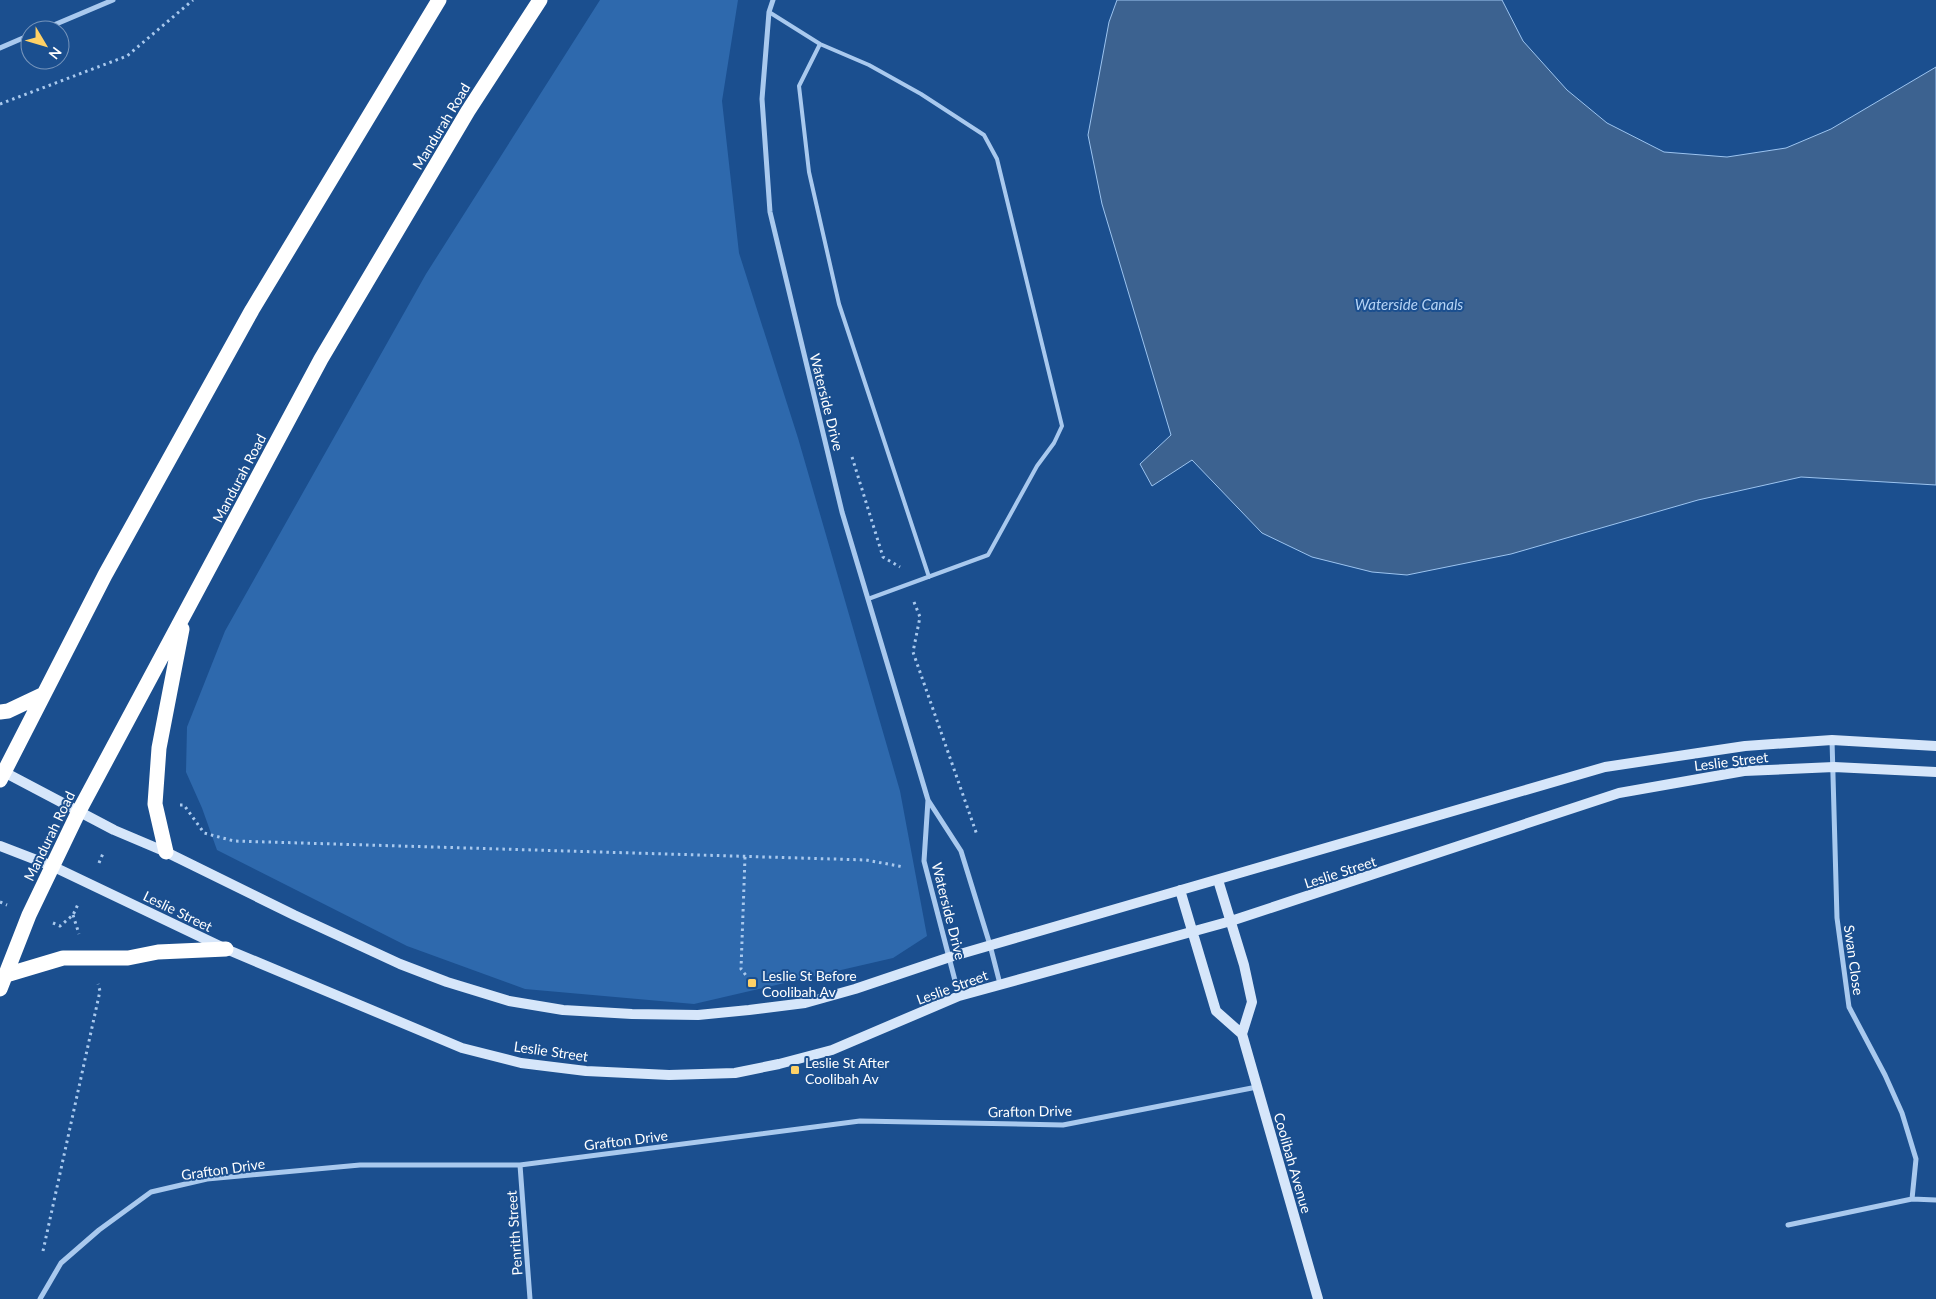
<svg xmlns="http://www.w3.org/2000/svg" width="1936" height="1299" viewBox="0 0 1936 1299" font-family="Lato,sans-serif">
  <rect width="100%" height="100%" fill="#1b4f8f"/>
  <path fill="#2e69ad" d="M600,0h138l-16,101 17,152 59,185 102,353 27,145 -34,22 -199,46 -169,-15 -118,-43 -190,-96 -15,-42 -16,-36 1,-45 38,-96 201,-357z"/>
  <path fill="#3c6290" stroke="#9cc4f0" d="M1117,0h385l21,41 44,49 40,33 57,29 63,5 59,-9 45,-19 105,-62v418l-135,-8 -103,23 -187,54 -104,21 -35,-3 -60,-15 -50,-24 -70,-73 -40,26 -12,-22 31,-29 -69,-231 -14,-69 21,-113z"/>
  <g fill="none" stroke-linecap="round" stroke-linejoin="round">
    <path stroke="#a9c9ee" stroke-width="3" stroke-dasharray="2.5 4" stroke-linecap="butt" d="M0,104l127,-48 66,-56
      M852,457l31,100 17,10
      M914,602l6,15 -7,35 64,183
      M180,805h4l20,28 30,8 632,19 38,7
      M745,857l-4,112 11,14
      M99,863l5,-12
      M0,902l7,3
      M73,915l6,19
      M53,923l7,3 13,-11 6,-13
      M43,1251l57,-260 -2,-7"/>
    <path stroke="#a9c9ee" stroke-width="4" d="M769,12l51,32 49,21 52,29 63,41 13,24 65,267 -8,17 -17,23 -49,89 -120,44
      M820,44l-21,42 10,86 30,132 90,273"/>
    <path stroke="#a9c9ee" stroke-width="5" d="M773,0l-4,12 -7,87 8,113 72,300 86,288 33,51 29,94 10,39
      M42,30l71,-30
      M0,48l30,-13
      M1832,740l5,178 12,89 36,68 17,38 14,46 -4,40
      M928,800l-4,61 35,135
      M520,1165l10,134
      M1788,1225l124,-26 24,1
      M40,1299l21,-36 38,-33 52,-38 56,-13 153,-14h160l340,-44 203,4 194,-38"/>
    <path stroke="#d6e6fa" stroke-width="10" d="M4,772l110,58 52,22 128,63 106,49 47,18 62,19 54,9 69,4 66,1 51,-5 56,-7 50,-14 95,-32 655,-190 140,-21 87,-6 104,6
      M0,846l52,20 174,83 236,99 59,15 65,8 83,4 66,-2 44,-9 53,-14 127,-54 272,-75 388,-128 125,-22 90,-4 102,5
      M1218,880l26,85 8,37 -10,32
      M1180,890l36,121 26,23 76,265"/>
    <path stroke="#fff" stroke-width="15" d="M0,712l8,-1 36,-17
      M0,780l105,-205 147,-265 187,-310
      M166,852l-11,-48 4,-56 23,-119
      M6,975l57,-17h65l30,-6 68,-3
      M0,989l29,-74 50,-104 242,-452 147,-248 72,-111"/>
  </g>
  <g fill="#ffd166" stroke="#1b4f8f" stroke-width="2">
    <rect x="747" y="978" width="10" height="10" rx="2.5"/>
    <rect x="790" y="1065" width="10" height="10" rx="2.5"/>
  </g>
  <g text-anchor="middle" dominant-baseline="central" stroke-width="4" stroke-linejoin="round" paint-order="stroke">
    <g font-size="14" fill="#fff" stroke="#1b4f8f">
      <text transform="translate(441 126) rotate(-59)">Mandurah Road</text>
      <text transform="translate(827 402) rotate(76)">Waterside Drive</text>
      <text transform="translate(239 478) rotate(-62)">Mandurah Road</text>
      <text transform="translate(1731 761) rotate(-7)">Leslie Street</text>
      <text transform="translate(49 836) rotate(-64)">Mandurah Road</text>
      <text transform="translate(1340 872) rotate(-18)">Leslie Street</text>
      <text transform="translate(178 911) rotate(26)">Leslie Street</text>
      <text transform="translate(949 911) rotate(76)">Waterside Drive</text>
      <text transform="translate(1854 960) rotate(82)">Swan Close</text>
      <text transform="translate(952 987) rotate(-20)">Leslie Street</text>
      <text transform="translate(551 1051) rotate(8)">Leslie Street</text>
      <text transform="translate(1030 1111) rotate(-1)">Grafton Drive</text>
      <text transform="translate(626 1140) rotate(-7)">Grafton Drive</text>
      <text transform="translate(1293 1163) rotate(74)">Coolibah Avenue</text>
      <text transform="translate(223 1169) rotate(-8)">Grafton Drive</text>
      <text transform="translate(514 1233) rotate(-94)">Penrith Street</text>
    </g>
    <g font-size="14" fill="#fff" stroke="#1b4f8f" text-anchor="start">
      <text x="762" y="975">Leslie St Before<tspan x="762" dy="16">Coolibah Av</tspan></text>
      <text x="805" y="1062">Leslie St After<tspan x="805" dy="16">Coolibah Av</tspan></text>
    </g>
    <g font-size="15" font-style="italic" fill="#b5d3f5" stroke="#1b4f8f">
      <text x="1409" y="304">Waterside Canals</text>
    </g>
  </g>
  <g transform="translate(45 45) rotate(128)"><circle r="24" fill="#1b4f8f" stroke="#7695bc"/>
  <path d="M0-4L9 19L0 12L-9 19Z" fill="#ffd166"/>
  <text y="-8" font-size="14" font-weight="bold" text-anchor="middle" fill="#ffffff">N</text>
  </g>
</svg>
